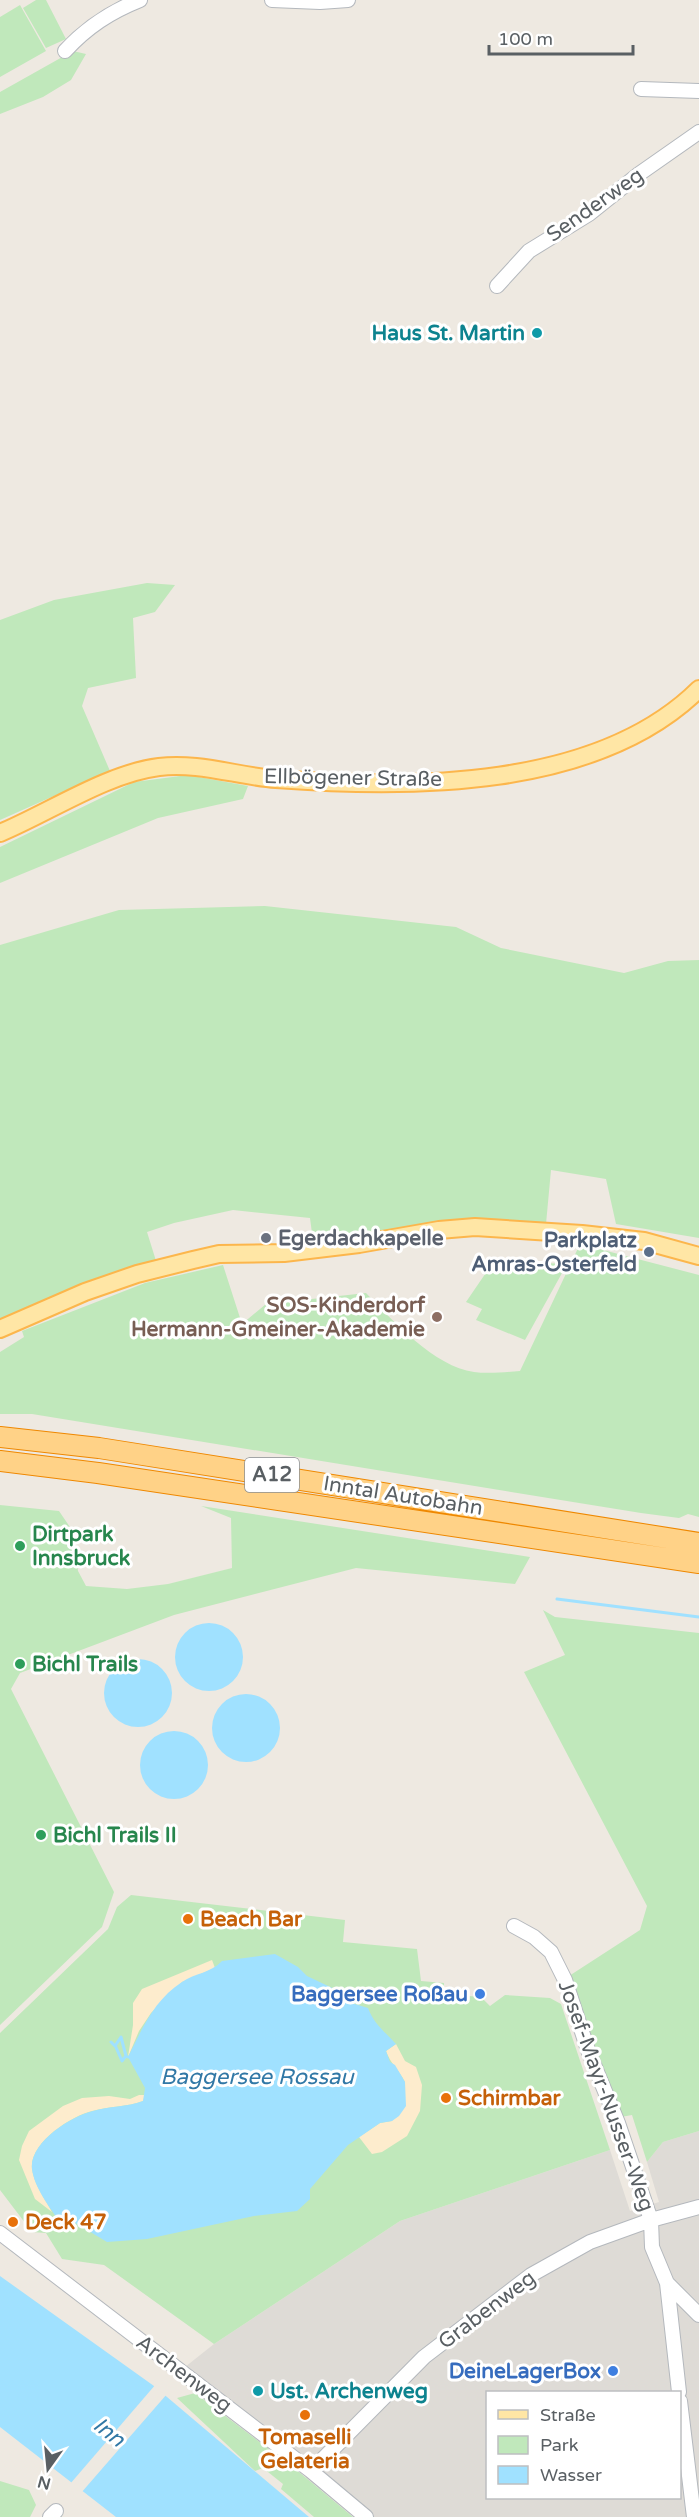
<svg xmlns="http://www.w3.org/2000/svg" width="699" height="2517" viewBox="0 0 699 2517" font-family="'Varela Round',sans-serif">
  <rect width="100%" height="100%" fill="#eee9e1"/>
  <path fill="#dedbd6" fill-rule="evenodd" d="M699,2131v386h-333l-186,-146 34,-27 186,-123 210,-71 20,61 29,-9 -12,-40 16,-20zM488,2392h192v106h-192z"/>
  <path fill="#c0e8bb" d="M36,0h10l20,39 -20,9 -23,-40z
    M20,5l26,46 -46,26v-60z
    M73,51l13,3 -15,26 -28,17 -43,17v-22z
    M147,583l28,2 -20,27 -22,6 3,60 -48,10 -6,18 28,65 -110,49v-200l54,-20z
    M188,775l60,11 -5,13 -85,19 -158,65v-36l134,-65z
    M265,906l191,21 45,21 123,25 44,-12 31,-1v278l-83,-14 -10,-45 -55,-9 -5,54 -204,13 -29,4 -3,-23 -77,-8 -59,13 -27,9 10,32 -157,58v-377l119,-35z
    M580,1244l119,31v242l-11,-3 -9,4 -38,-5 -609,-99h-32v-62l24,-15 -2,-6 123,-48 78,-18 19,59 24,-20 100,-11c26,27 69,74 108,79 14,2 31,0 46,-1z
    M494,1261l73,3 -42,76 -49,-20 6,-11 -16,-7z
    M0,1505l59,6 15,22 4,38 8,15 41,3 41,-5 64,-16 -1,-50 -30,-12 329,51 -15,27 -159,-16 -182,47 -154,58 -9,16 103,203 -12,35 -102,98z
    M543,1610l12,7 144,16v498l-36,11 -16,20 -15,-47 -11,2 -52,-141 71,-46 7,-24 -123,-234 41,-17z
    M131,1895l214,25 -2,22 74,7 4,32 23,2v11l37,3 9,9 15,-11 45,3 11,6 49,146 -210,71 -186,123 -110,-79 -42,-6 -16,-26 -14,-1 -32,-42v-157l108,-104 9,-22z
    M195,2393l104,79 54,45h-39l-33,-28 2,-5 -20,-16 -8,3 -78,-73z
    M0,2481l29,9 7,15 -6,12h-30z"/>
  <path fill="#fdeccd" d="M212,1960l3,8 -33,14 -31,31 -12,18 -11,26 5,-32v-22l9,-14z
    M396,2044l9,17 11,6 6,18 -2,26 -13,25 -25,16 -10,2 -13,-17 21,-14 12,-2 13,-39c-6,-12 -15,-19 -19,-31z
    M139,2095h6l-2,6c-16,6 -34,5 -51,10 -21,5 -63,32 -60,58 2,15 13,30 20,43l-17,-13 -16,-39 3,-14 7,-15 34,-25 19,-8 27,-2 21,3z"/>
  <path fill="#a0e1ff" d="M175 1657a34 34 0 1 1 68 0a34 34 0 1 1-68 0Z
    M104 1693a34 34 0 1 1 68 0a34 34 0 1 1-68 0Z
    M212 1728a34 34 0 1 1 68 0a34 34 0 1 1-68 0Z
    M140 1765a34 34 0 1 1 68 0a34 34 0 1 1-68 0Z
    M275,1954l23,13 9,9 38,18 3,8 20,6c6,16 17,24 28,36l-10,7 4,11 5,3 10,17 1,24 -7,10 -7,5 -12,2 -32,22 -38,44v10l-13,12 -43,5 -107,23 -40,3 -35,-21 -12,1c-10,-14 -26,-35 -28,-53 -3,-26 39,-53 61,-58 16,-5 34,-4 50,-10l2,-13 -17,-31c14,-28 26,-57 54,-75 13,-9 29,-9 40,-21z
    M0,2276l154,110 155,131h-193l-116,-90z"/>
  <path fill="#eee9e1" d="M156,2384l11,10 -86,99 -11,-9z"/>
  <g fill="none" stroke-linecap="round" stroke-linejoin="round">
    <path stroke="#a0e1ff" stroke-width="3" d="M557,1599l142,18
      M111,2042l4,4 6,-9 5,19 2,1
      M115,2045l7,16 3,-4"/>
    <g stroke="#b4b8bd" stroke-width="16">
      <path id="minor" d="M272,0l48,2 28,-2
        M65,51c22,-24 45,-39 75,-51
        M641,89l58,2
        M497,286l32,-35 60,-37 50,-40 60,-42
        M514,1926l20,11 17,15 14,28 23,70 30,73 33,97 1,27 15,36 12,109
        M0,2233l311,238 55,46
        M667,2283l32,32
        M680,2401l14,116
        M311,2471l113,-114 107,-82 59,-33 61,-22 48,-13
        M50,2517l6,-6"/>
    </g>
    <g stroke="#fcb64c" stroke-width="20">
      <path id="major" d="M0,833c48,-20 108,-60 159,-66 39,-5 78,9 117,12 134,10 321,11 423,-90
        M0,1329l85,-37 52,-18 56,-14 26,-6 65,-1 75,-9 80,-14 36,-3 107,7 62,7 55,15"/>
    </g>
    <g stroke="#ef8800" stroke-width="22">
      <path id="highway" d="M0,1437l99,11 600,95
        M0,1461l98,12 601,90"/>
    </g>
    <use href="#minor" stroke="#fff" stroke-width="14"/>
    <use href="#major" stroke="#ffe6a5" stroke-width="16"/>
    <use href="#highway" stroke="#ffd287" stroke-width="20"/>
  </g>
  <g fill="#0f9aa8" stroke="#fff" stroke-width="2">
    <circle cx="537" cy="333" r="6"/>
    <circle cx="258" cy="2391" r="6"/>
  </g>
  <circle fill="#6b7280" stroke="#fff" stroke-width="2" cx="266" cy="1238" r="6"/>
  <circle fill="#5c6f8a" stroke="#fff" stroke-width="2" cx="649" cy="1252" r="6"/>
  <circle fill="#8d6e63" stroke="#fff" stroke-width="2" cx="437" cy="1317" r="6"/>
  <g fill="#2e9e5b" stroke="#fff" stroke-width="2">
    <circle cx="20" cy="1546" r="6"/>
    <circle cx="20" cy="1664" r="6"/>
    <circle cx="41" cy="1835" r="6"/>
  </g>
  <g fill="#e8710a" stroke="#fff" stroke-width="2">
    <circle cx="188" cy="1919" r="6"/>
    <circle cx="446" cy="2098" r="6"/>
    <circle cx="13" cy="2222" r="6"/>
    <circle cx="305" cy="2415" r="6"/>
  </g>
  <g fill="#3f7fe0" stroke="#fff" stroke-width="2">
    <circle cx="480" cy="1994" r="6"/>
    <circle cx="613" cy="2371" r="6"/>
  </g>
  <g text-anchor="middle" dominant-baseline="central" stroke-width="6" stroke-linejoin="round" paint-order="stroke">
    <rect fill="#fff" stroke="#8b8f92" stroke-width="1.5" x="245" y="1458" width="54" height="34" rx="4.5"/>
    <g font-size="20" font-weight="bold" fill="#595f63">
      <text x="272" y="1475">A12</text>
    </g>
    <g font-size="21" fill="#595f63" stroke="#fff">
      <text transform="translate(595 205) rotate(-35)">Senderweg</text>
      <text transform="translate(353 778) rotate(1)">Ellbögener Straße</text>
      <text transform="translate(403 1496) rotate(9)">Inntal Autobahn</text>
      <text transform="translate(606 2096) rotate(70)">Josef-Mayr-Nusser-Weg</text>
      <text transform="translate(487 2310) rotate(-37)">Grabenweg</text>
      <text transform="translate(184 2374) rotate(37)">Archenweg</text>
    </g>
    <g font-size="21" font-weight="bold" fill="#0d838f" stroke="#fff" text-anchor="end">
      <text x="525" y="333">Haus St. Martin</text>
      <text x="270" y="2391" text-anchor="start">Ust. Archenweg</text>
    </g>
    <g font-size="21" font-weight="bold" fill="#5b616d" stroke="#fff" text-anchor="start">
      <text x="278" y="1238">Egerdachkapelle</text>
    </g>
    <g font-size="21" font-weight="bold" fill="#4e5e75" stroke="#fff" text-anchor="end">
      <text x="637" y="1240">Parkplatz<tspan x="637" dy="24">Amras-Osterfeld</tspan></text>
    </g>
    <g font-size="21" font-weight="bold" fill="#785e54" stroke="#fff" text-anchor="end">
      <text x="425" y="1305">SOS-Kinderdorf<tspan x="425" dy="24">Hermann-Gmeiner-Akademie</tspan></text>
    </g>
    <g font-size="21" font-weight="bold" fill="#27864d" stroke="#fff" text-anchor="start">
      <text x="32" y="1534">Dirtpark<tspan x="32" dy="24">Innsbruck</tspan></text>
      <text x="32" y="1664">Bichl Trails</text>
      <text x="53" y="1835">Bichl Trails II</text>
    </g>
    <g font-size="21" font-weight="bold" fill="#c56008" stroke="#fff" text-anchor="start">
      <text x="200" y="1919">Beach Bar</text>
      <text x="458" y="2098">Schirmbar</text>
      <text x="25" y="2222">Deck 47</text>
      <text x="305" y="2437" text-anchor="middle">Tomaselli<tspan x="305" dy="24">Gelateria</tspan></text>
    </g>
    <g font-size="21" font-weight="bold" fill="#366cbe" stroke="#fff" text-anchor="end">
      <text x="468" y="1994">Baggersee Roßau</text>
      <text x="601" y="2371">DeineLagerBox</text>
    </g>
    <g font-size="22" font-style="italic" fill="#3178a6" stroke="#fff">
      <text x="257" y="2077">Baggersee Rossau</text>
      <text transform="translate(109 2432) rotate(38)">Inn</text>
    </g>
  </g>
  <rect x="486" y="2391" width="195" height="108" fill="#ffffff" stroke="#bdbfc1" stroke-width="1.5"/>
  <rect x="498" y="2410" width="30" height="9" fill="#ffe6a5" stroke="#bdbfc1" stroke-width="1.5"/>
  <text x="540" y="2421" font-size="18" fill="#595f63">Straße</text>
  <rect x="498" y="2436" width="30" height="18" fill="#c0e8bb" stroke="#bdbfc1" stroke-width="1.5"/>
  <text x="540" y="2451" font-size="18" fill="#595f63">Park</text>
  <rect x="498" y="2466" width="30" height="18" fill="#a0e1ff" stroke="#bdbfc1" stroke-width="1.5"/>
  <text x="540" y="2481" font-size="18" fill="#595f63">Wasser</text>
  <g transform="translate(48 2469) rotate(195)" stroke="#ffffff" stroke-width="4.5" paint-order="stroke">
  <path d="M0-4.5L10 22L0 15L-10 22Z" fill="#595f63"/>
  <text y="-9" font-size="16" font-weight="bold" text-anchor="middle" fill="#595f63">N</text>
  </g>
  <path d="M489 45v9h144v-9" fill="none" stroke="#595f63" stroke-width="3"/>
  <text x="498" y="45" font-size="18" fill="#595f63" stroke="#ffffff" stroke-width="4.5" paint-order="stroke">100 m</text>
</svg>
